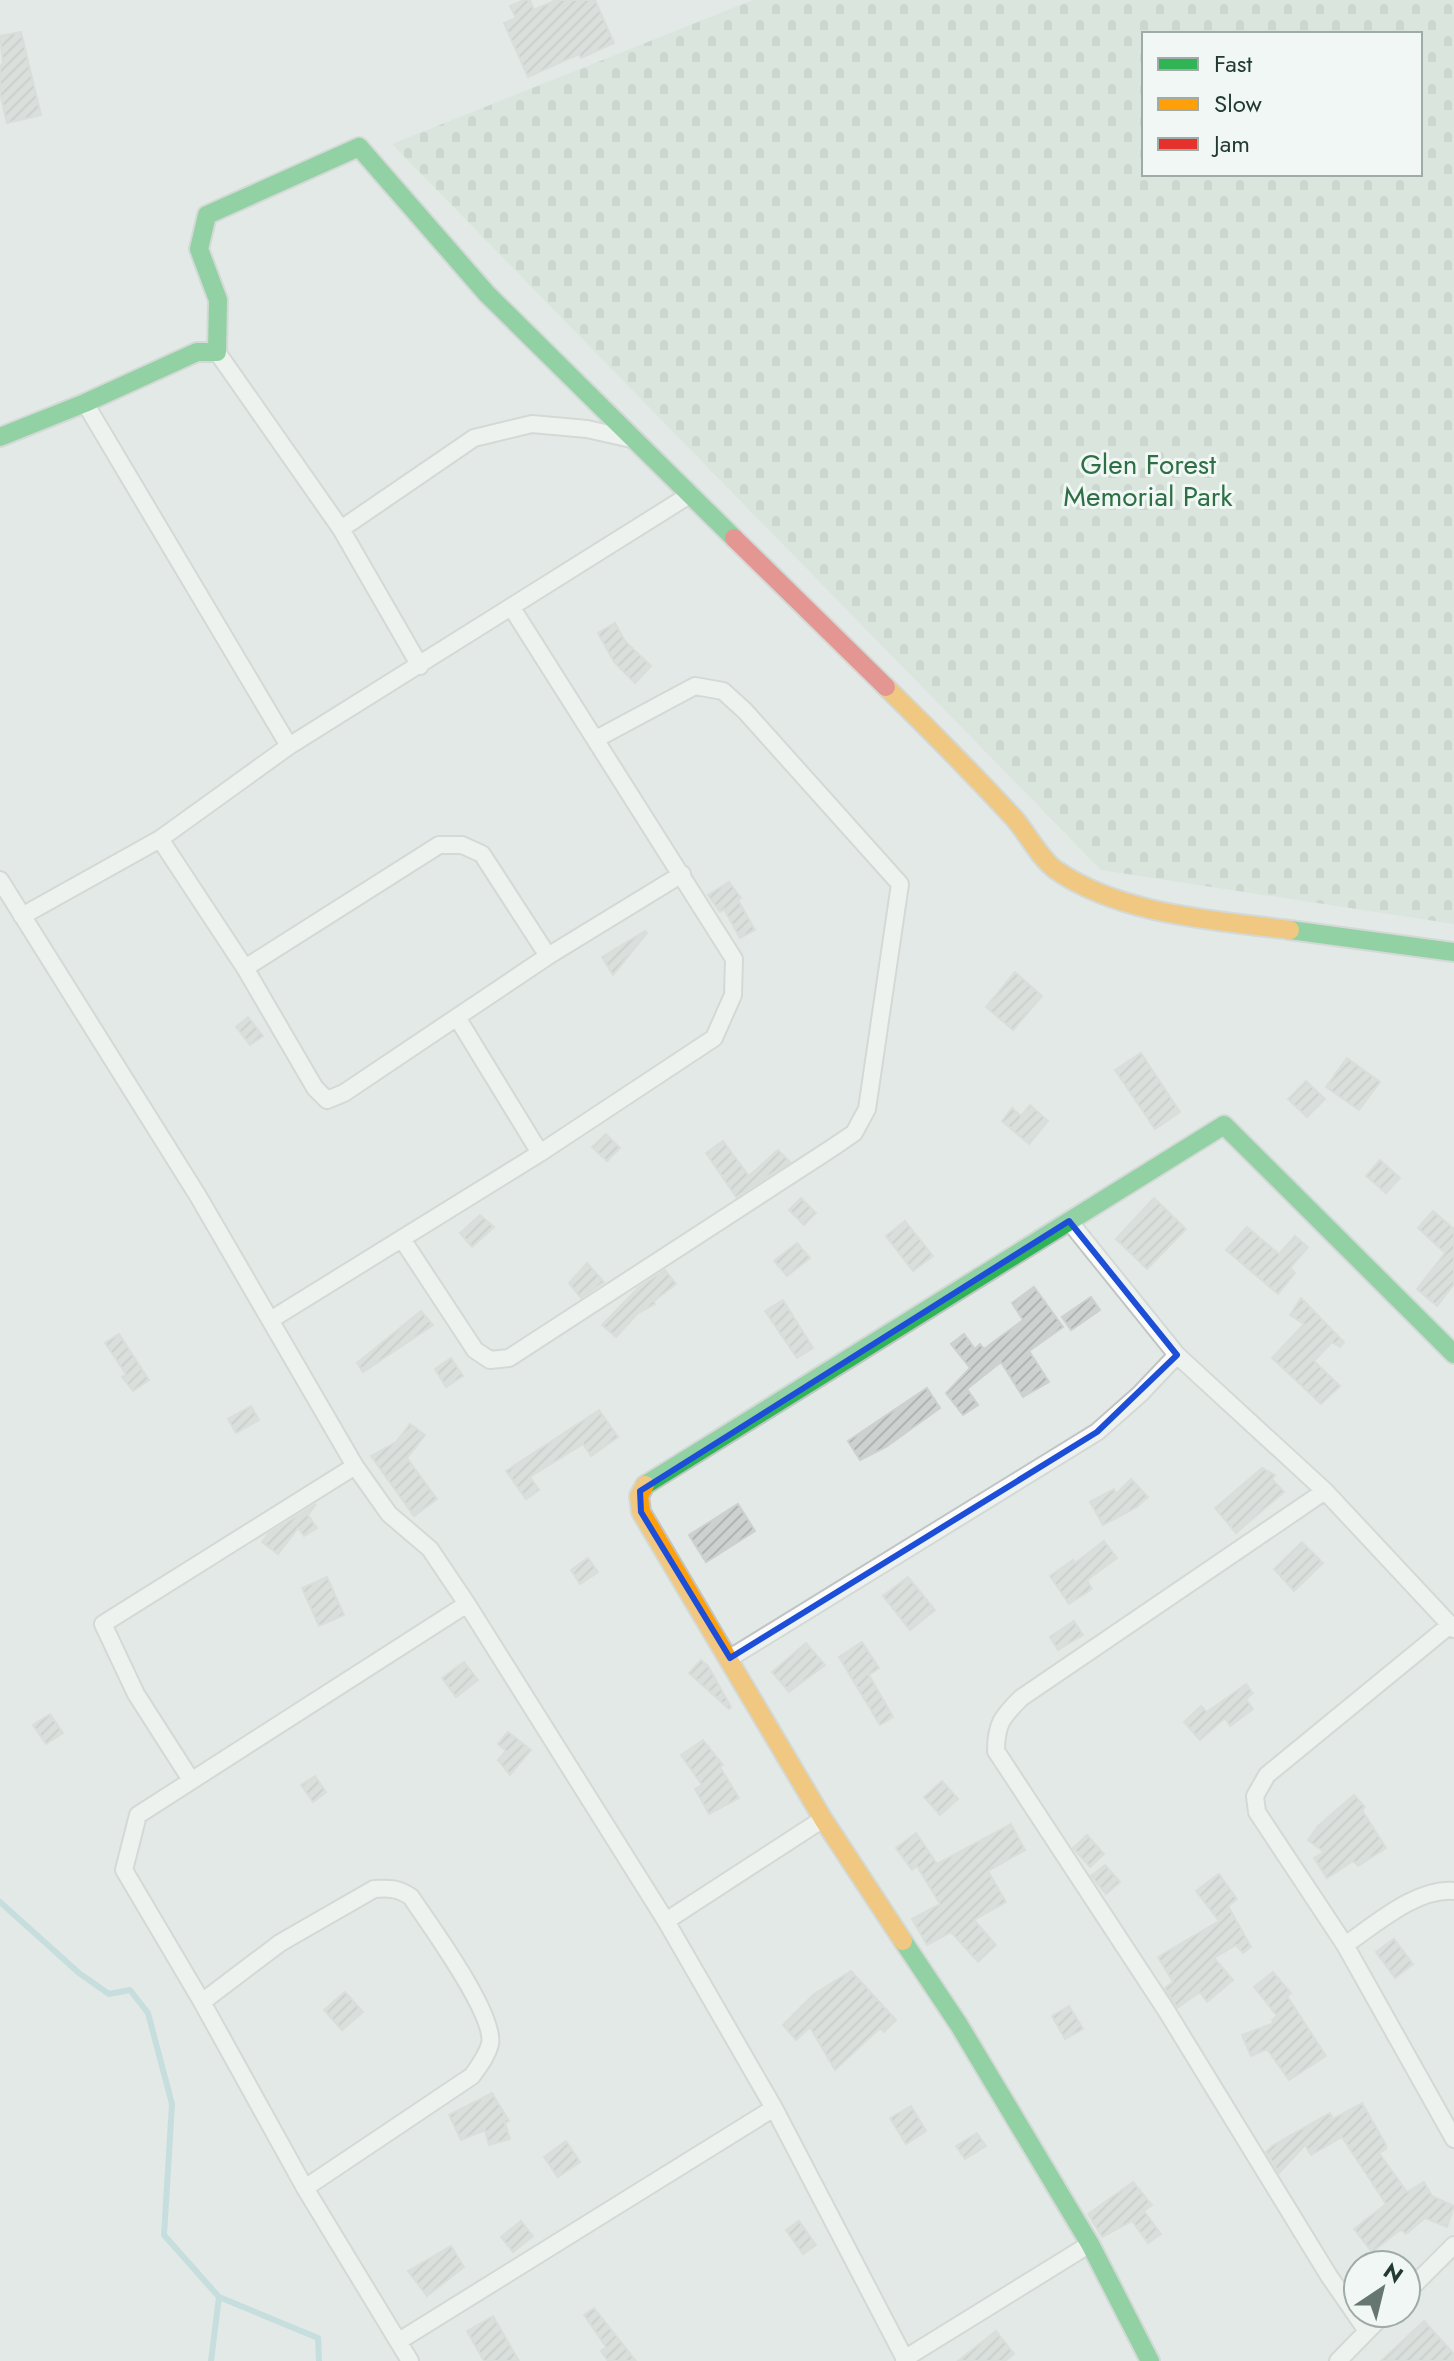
<svg xmlns="http://www.w3.org/2000/svg" width="1454" height="2361" viewBox="0 0 1454 2361" font-family="Jost,sans-serif">
  <defs>
    <pattern id="cemetery-stones" width="16" height="16" patternUnits="userSpaceOnUse" patternTransform="scale(2)"><rect width="16" height="16" fill="#cce1d2"/><path d="M2 7V4a2 2 0 0 1 4 0v3zM10 15v-3a2 2 0 0 1 4 0v3z" fill="#afc2b5"/></pattern>
    <pattern id="building-hatch" width="6" height="6" patternUnits="userSpaceOnUse" patternTransform="scale(2)"><rect width="6" height="6" fill="#cdd2d0"/><path d="M-1 1l2-2M0 6l6-6M5 7l2-2" fill="none" stroke="#b0b5b3"/></pattern>
  </defs>
  <rect width="100%" height="100%" fill="#e3e9e6"/>
  <path fill="url(#cemetery-stones)" fill-rule="evenodd" d="M753,0h701v924l-353,-54 -709,-726zM1144,34h276v140h-276z"/>
  <g fill="none" stroke-linecap="round" stroke-linejoin="round">
    <path stroke="#a5d0d5" stroke-width="6" d="M0,1902l79,71 30,21 21,-4 18,23 24,91 -8,131 55,62 -8,64
      M219,2297l99,41 1,23"/>
  </g>
  <path fill="url(#building-hatch)" stroke="#ccd1cf" stroke-width="2" d="M524,0h6l4,10 22,-10h39l19,43 -33,15 -2,-4 -51,23 -24,-54 12,-5 -6,-12z
    M21,32l20,83 -34,8 -7,-30v-28l3,-1 -3,-28z
    M615,623l10,18 26,25 -16,17 -21,-21 -16,-29z
    M729,882l12,16 -3,2 17,30 -15,8 -16,-29 -4,3 -12,-17z
    M645,931l2,2 -34,42 -11,-18z
    M1015,972l27,24 -29,34 -27,-23z
    M248,1017l15,19 -13,9 -14,-18z
    M1141,1053l39,59 -25,17 -40,-59z
    M1347,1058l33,24 -21,28 -33,-23z
    M1306,1081l19,18 -18,18 -19,-18z
    M1030,1105l18,16 -19,23 -27,-23 10,-13 9,8z
    M606,1134l14,14 -13,13 -15,-14z
    M723,1141l26,35 29,-26 12,12 -54,35 -30,-44z
    M1380,1160l20,18 -14,15 -20,-17z
    M801,1198l15,15 -12,12 -15,-15z
    M1154,1198l32,31 -39,40 -31,-30z
    M1433,1211l21,18v55l-17,22 -20,-17 28,-36 -27,-25z
    M480,1215l14,12 -22,20 -12,-14z
    M905,1221l28,35 -20,15 -27,-35z
    M1247,1227l32,27 16,-18 13,11 -18,21 5,5 -17,21 -52,-44z
    M797,1243l13,15 -23,18 -13,-15z
    M587,1263l17,19 -23,16 -12,-15z
    M665,1270l11,14 -22,17 1,3 -17,9 -22,24 -14,-12 36,-37z
    M1034,1287l29,40 -34,24 20,31 -26,15 -22,-35 -34,27 11,16 -15,10 -17,-22 24,-25 -19,-24 13,-10 11,15 5,-5 4,5 39,-29 -11,-17z
    M1091,1297l9,13 -29,20 -9,-13z
    M1301,1298l43,44 -4,5 -8,-5 -18,19 26,25 -19,18 -49,-46 32,-34 -14,-9z
    M783,1300l30,48 -16,10 -32,-47z
    M421,1311l12,14 -70,47 -6,-9z
    M119,1334l30,46 -16,11 -11,-14 4,-3 -21,-31z
    M451,1358l12,18 -17,11 -11,-18z
    M927,1388l13,20 -54,39 -26,13 -12,-19z
    M251,1406l8,14 -23,13 -8,-14z
    M599,1410l19,27 -27,19 -8,-12 -53,33 9,13 -13,9 -20,-28z
    M410,1424l15,11 -18,23 30,41 -23,17 -43,-60 25,-14z
    M1262,1468l13,7 -3,4 12,13 -48,41 -21,-25z
    M1131,1479l17,18 -11,10 -34,18 -13,-23 24,-13 2,5z
    M316,1504l-8,11 9,13 -13,8 -6,-8 -20,26 -16,-12 6,-8z
    M738,1504l17,27 -49,31 -17,-27z
    M1104,1541l13,17 -30,22 5,9 -23,15 -19,-28 23,-16 2,3z
    M1302,1542l21,21 -29,28 -20,-22z
    M588,1558l10,14 -18,12 -9,-14z
    M327,1577l17,38 -25,11 -17,-38z
    M908,1577l27,33 -25,20 -27,-34z
    M1074,1621l9,14 -25,15 -8,-13z
    M862,1642l17,26 -10,7 24,42 -13,8 -41,-68z
    M806,1643l19,22 -36,27 -17,-20z
    M701,1660l7,6 23,41 -2,2 -40,-36z
    M464,1662l14,18 -22,17 -14,-19z
    M1246,1684l7,9 -7,6 7,10 -23,17 -5,-8 -25,22 -16,-18 17,-16 6,6z
    M50,1714l13,19 -17,11 -13,-19z
    M508,1732l23,18 -21,25 -12,-15 8,-9 -8,-7z
    M703,1740l20,25 -3,2 19,31 -30,16 -14,-25 7,-4 -21,-30z
    M315,1776l11,16 -13,10 -12,-17z
    M942,1781l16,18 -18,16 -16,-18z
    M1354,1795l11,12 -3,3 24,38 -28,18 -5,-5 -26,17 -13,-20 10,-6 -16,-12 10,-14z
    M1011,1824l14,26 -37,21 18,31 -32,18 22,25 -18,17 -27,-30 -24,13 -15,-26 28,-15 -23,-38 -5,4 -16,-22 20,-15 21,31z
    M1087,1835l17,19 -14,13 -17,-19z
    M1105,1865l15,17 -14,12 -15,-18z
    M1219,1874l18,25 -9,7 23,41 -8,6 -7,-8 -22,13 19,22 -26,22 -7,-10 -23,16 -12,-20 8,-6 -15,-25 61,-36 -23,-30z
    M1394,1939l19,25 -18,14 -19,-26z
    M851,1971l45,49 -12,12 -4,-4 -45,42 -25,-43 -14,13 -13,-15 31,-31z
    M1273,1972l18,21 -4,3 39,60 -37,24 -22,-31 -16,7 -9,-21 32,-12 -2,-3 5,-4 -23,-29z
    M345,1992l18,20 -21,18 -18,-20z
    M1069,2006l14,23 -18,10 -13,-23z
    M492,2093l17,28 -4,2 5,16 -21,6 -4,-15 -24,10 -12,-25z
    M1362,2103l24,42v4l-7,4 28,39 17,-10 8,14 22,10 -7,21 -22,-9 -19,16 -5,-5 -29,23 -18,-23 32,-25 -44,-67 -31,18 -6,-10 -26,28 -13,-21 6,-6 58,-33 2,3 -8,8z
    M911,2106l15,25 -20,13 -16,-26z
    M977,2133l9,13 -21,13 -9,-13z
    M566,2141l14,21 -22,15 -14,-20z
    M1133,2182l19,23 -8,6 17,23 -13,9 -16,-22 -30,16 -14,-23z
    M521,2221l12,15 -20,16 -12,-15z
    M799,2221l17,24 -13,9 -17,-24z
    M451,2246l13,21 -37,29 -19,-25z
    M594,2308l42,53h-28l-7,-10 5,-4 -22,-32z
    M493,2316l26,45h-35l-17,-30z
    M1424,2321l30,33v7h-73z
    M996,2331l18,23 -9,7h-47z"/>
  <g fill="none" stroke-linecap="round" stroke-linejoin="round">
    <g stroke="#c0c5c3" stroke-width="20">
      <path id="street" d="M217,352l124,177 79,137
        M85,403l204,343
        M341,529l133,-91 58,-14 55,5 49,11
        M160,839l85,129 70,120 12,12 17,-7 204,-137 134,-82
        M0,880l198,316 157,270
        M22,916l138,-77 129,-93 402,-252
        M245,968l194,-123h23l20,9 66,102
        M458,1019l82,134
        M1069,1221l108,134 148,136 129,138
        M402,1239l73,111 15,10 19,-2 323,-210 22,-15 13,-24 33,-225 -155,-173 -22,-20 -28,-5 -99,53
        M272,1319l268,-166 174,-115 19,-43 1,-36 -222,-351
        M1325,1491l-304,207c-19,19 -25,26 -25,53l170,259 163,266 38,55
        M1450,1625l-183,150 -12,21 2,16 88,133 109,194
        M730,1658l367,-226 43,-38 37,-39
        M191,1780l-55,-86 -33,-70 252,-158 34,48 41,35 37,55 199,317 108,187 132,253
        M666,1921l157,-102
        M1345,1945c31,-21 71,-57 109,-54
        M202,2002l78,-59 94,-54c15,-1 24,-1 37,8 18,27 85,118 79,147 -3,12 -11,22 -18,32l-167,112
        M1406,2293l48,-48
        M399,2341l375,-233
        M904,2359l186,-115
        M410,2361l-105,-173 -103,-186 -78,-132 14,-55 329,-211
        M1338,2361l47,-48"/>
    </g>
    <g stroke="#bfc6c3" stroke-width="22">
      <path id="fast" d="M0,437l85,-34 112,-51h20l1,-52 -19,-51 8,-34 152,-68 128,147 247,244
        M1290,930l164,22
        M645,1485l579,-360 230,229
        M903,1941l56,84 131,219 60,117"/>
    </g>
    <g stroke="#bfc6c3" stroke-width="22">
      <path id="slow" d="M886,687c44,43 86,86 128,131 13,15 27,42 42,52 65,45 158,50 234,60
        M645,1485l-6,11 2,16 182,307 80,122"/>
    </g>
    <g stroke="#bfc6c3" stroke-width="22">
      <path id="jam" d="M734,538l152,149"/>
    </g>
    <use href="#street" stroke="#fbfcfb" stroke-width="16"/>
    <use href="#fast" stroke="#30b455" stroke-width="18"/>
    <use href="#slow" stroke="#ff9f0a" stroke-width="18"/>
    <use href="#jam" stroke="#e5322d" stroke-width="18"/>
  </g>
  <path d="M0 0H1454V2361H0ZM1069,1221l108,134 -80,77 -367,226 -89,-146 -1,-21z" fill="#e3e9e6" fill-opacity=".55" fill-rule="evenodd"/>
  <path fill="none" stroke="#1d4ed8" stroke-width="6" stroke-linejoin="round" d="M1069,1221l108,134 -80,77 -367,226 -89,-146 -1,-21z"/>
  <g text-anchor="middle" dominant-baseline="central" stroke-width="6" stroke-linejoin="round" paint-order="stroke">
    <g font-size="28" fill="#2e6f45" stroke="#f1f7f4">
      <text x="1148" y="464">Glen Forest<tspan x="1148" dy="32">Memorial Park</tspan></text>
    </g>
  </g>
  <rect x="1142" y="32" width="280" height="144" fill="#f1f7f4" stroke="#9eaba7" stroke-width="2"/>
  <rect x="1158" y="58" width="40" height="12" fill="#30b455" stroke="#9eaba7" stroke-width="2"/>
  <text x="1214" y="72" font-size="24" fill="#223a33">Fast</text>
  <rect x="1158" y="98" width="40" height="12" fill="#ff9f0a" stroke="#9eaba7" stroke-width="2"/>
  <text x="1214" y="112" font-size="24" fill="#223a33">Slow</text>
  <rect x="1158" y="138" width="40" height="12" fill="#e5322d" stroke="#9eaba7" stroke-width="2"/>
  <text x="1214" y="152" font-size="24" fill="#223a33">Jam</text>
  <g transform="translate(1382 2289) rotate(35)"><circle r="38" fill="#f1f7f4" stroke="#9eaba7" stroke-width="2"/>
  <path d="M0-6L14 30L0 20L-14 30Z" fill="#667772"/>
  <text y="-12" font-size="22" font-weight="bold" text-anchor="middle" fill="#223a33">N</text>
  </g>
</svg>
